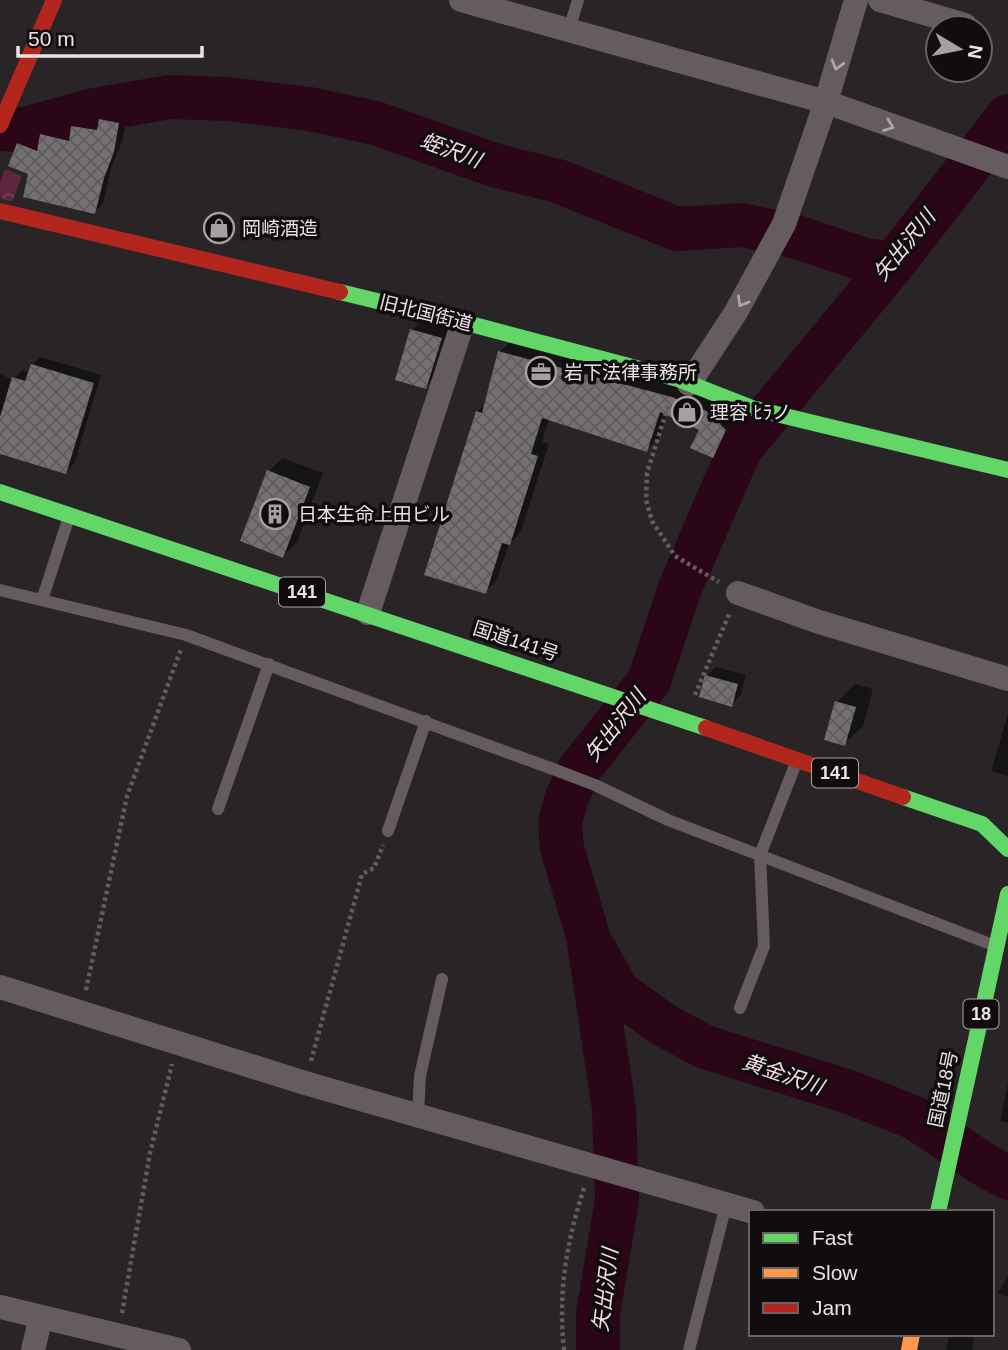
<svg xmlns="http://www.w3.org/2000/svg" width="1008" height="1350" viewBox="0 0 1008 1350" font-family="Helvetica,'Noto Sans JP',sans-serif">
  <defs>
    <pattern id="park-crowns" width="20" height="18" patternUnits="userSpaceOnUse" patternTransform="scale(1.75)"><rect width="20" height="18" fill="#602541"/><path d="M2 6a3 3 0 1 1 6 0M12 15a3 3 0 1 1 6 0" fill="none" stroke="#77445c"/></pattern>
    <pattern id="building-cross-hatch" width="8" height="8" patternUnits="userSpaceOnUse" patternTransform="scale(1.75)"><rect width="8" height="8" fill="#747072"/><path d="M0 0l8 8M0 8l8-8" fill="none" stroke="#5f5c5e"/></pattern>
  </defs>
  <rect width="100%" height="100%" fill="#292527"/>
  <path fill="url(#park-crowns)" d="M5,169l17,7 -10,26 -12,-4v-15z"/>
  <path fill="#0007" d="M109,112l18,3 -5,27 -11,26 -8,36 -9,8 -64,-39 -12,-29 8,-8 15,5 1,-6 8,-8 22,5 1,-5 8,-9 19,3z
    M421,321l29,8 -16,49 -9,9 -13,-57z
    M512,340l173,46 52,31 -13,27 -12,12 -11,-27 -34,-16 -8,25 -13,12 -97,-32 -7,24 7,2 -28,87 -12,13 -12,36 -12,12 -8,-180 9,-9 14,-51z
    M40,357l61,18 -27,89 -9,8 -65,-20v-78l13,6 9,-10 8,2 2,-7z
    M282,458l41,15 -26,69 -14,14 -14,-85z
    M716,667l30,8 -6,21 -9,9 -24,-29z
    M855,684l18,5 -10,37 -19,18 -7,-42z
    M1008,714v61l-1,1 -16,-5z
    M1008,1083v40l-8,-2z
    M1008,1276v21l-10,-4z
    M949,1334h26l-3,16h-26z"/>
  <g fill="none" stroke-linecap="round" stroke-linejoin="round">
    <path stroke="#2b0618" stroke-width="44" d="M0,129l21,1 73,-20 76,-13 58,2 82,10 65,14 122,43 61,15 119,48 65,-4 55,12 68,23 28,4
      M595,950l23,42 46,33 41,22 144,45 66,26 68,46 25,14
      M598,1350v-36l19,-113 -3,-92 -26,-173 -26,-88 -2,-25 6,-23 13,-30 70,-89 31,-93 60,-139 153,-185 115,-148"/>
  </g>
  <path fill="url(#building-cross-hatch)" d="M99,119l20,4 -5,29 -10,26 -9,36 -72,-17 5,-23 -20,-8 9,-23 20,8 3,-17 29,7 2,-15 26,4z
    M410,329l32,9 -16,51 -31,-9z
    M498,351l174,46 52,21 -4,6 6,6 -13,28 -23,-10 9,-18 -39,-18 -13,40 -105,-34 -11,36 7,2 -28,89 -8,-2 -16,51 -62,-19 52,-164 6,2z
    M31,364l63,19 -28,91 -66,-20v-37l12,-40 13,4z
    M267,470l43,17 -27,71 -43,-17z
    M705,675l33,9 -6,23 -33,-10z
    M835,701l21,6 -11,39 -21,-6z"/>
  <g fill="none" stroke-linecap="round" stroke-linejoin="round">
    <path stroke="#655c60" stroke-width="4.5" stroke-dasharray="3.5 3.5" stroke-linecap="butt" d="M668,406l-21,67 -1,27 6,21 23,35 44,26
      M695,695l35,-83
      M86,990l41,-194 54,-147
      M311,1061l51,-187 12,-6 9,-23
      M122,1313l28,-160 22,-89
      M564,1350c-6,-58 2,-106 20,-162"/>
    <path stroke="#665c60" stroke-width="12" d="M569,30l9,-30
      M0,590l186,45 367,134 42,16 73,35 325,125
      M42,600l26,-80
      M218,809l51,-145
      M388,831l38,-110
      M740,1008l24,-62 -4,-91 36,-92
      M418,1115l2,-39 22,-97
      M689,1350l37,-145"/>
    <path stroke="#665c60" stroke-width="24" d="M461,0l365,102 182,65
      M880,0l85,25
      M689,384l47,-72 48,-88 42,-122 30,-102
      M738,593l78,28 192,58
      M368,613l95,-291
      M0,987l305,96 448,129
      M0,1307l179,43
      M33,1350l8,-33"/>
    <path stroke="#63d668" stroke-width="16" d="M340,292l123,30 215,57 74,29 256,62
      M0,492l706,236
      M903,797l79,27 26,25
      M938,1212l70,-318"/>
    <path stroke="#ff974d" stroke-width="16" d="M909,1350l3,-16"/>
    <path stroke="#b3261e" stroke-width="16" d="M0,125l54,-125
      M0,211l340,81
      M706,728l197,69"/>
  </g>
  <defs><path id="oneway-chevron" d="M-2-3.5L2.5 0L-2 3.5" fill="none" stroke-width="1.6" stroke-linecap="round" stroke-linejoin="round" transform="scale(1.75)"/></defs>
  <g stroke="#aea6a9">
    <use href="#oneway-chevron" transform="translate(837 65) rotate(106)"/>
    <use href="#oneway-chevron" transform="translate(889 126) rotate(20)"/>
    <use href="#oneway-chevron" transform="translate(742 302) rotate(120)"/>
  </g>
  <defs>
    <g id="shop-ring" transform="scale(1.575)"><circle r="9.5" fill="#110d0f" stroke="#a5a0a2" stroke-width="1.5"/><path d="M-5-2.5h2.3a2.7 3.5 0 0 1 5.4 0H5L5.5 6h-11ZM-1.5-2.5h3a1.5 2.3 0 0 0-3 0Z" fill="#a5a0a2"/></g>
    <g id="office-ring" transform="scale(1.575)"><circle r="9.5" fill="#110d0f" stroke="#a5a0a2" stroke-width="1.5"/><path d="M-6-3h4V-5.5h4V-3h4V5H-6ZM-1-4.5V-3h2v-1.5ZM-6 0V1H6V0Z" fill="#a5a0a2"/></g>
    <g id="building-ring" transform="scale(1.575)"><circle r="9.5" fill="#110d0f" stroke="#a5a0a2" stroke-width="1.5"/><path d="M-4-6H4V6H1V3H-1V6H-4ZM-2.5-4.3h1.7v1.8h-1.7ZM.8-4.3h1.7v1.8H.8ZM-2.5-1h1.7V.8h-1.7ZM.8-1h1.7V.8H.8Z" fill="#a5a0a2"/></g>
  </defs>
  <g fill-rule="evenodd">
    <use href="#shop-ring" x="219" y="228"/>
    <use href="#office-ring" x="541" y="372"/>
    <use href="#shop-ring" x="687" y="412"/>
    <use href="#building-ring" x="275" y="514"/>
  </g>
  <g text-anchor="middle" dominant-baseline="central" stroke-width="7" stroke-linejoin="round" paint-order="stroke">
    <g fill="#110d0f" stroke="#a8a3a5" stroke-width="2">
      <rect x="279" y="577.5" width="46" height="29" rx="5"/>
      <rect x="812" y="758.5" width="46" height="29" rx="5"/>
      <rect x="963.5" y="999.5" width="35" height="29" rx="5"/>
    </g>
    <g font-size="18" font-weight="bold" fill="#e8e3e5">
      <text x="302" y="592">141</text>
      <text x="835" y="773">141</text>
      <text x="981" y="1014">18</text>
    </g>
    <g font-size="19" fill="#e8e3e5" stroke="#110d0f" text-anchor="start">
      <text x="242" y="228">岡崎酒造</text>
      <text x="564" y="372">岩下法律事務所</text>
      <text x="710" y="412">理容 ﾋﾗノ</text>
      <text x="298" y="514">日本生命上田ビル</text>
    </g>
    <g font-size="19" fill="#e8e3e5" stroke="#110d0f">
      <text transform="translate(426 313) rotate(14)">旧北国街道</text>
      <text transform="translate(516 641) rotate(18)">国道141号</text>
      <text transform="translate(943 1089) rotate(-78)">国道18号</text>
    </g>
    <g font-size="21" font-style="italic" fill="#f5dce5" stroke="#110d0f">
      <text transform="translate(451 150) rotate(20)">蛭沢川</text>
      <text transform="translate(904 245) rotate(-51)">矢出沢川</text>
      <text transform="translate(615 725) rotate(-52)">矢出沢川</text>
      <text transform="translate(783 1074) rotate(19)">黄金沢川</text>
      <text transform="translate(605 1290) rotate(-83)">矢出沢川</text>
    </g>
  </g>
  <rect x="749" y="1210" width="245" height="126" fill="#110d0f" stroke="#676365" stroke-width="2"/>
  <rect x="763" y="1233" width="35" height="10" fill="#63d668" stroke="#676365" stroke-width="2"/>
  <text x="812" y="1245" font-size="21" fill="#e8e3e5">Fast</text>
  <rect x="763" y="1268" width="35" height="10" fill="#ff974d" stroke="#676365" stroke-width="2"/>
  <text x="812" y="1280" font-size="21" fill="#e8e3e5">Slow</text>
  <rect x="763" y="1303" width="35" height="10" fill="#b3261e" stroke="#676365" stroke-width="2"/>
  <text x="812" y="1315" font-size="21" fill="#e8e3e5">Jam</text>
  <g transform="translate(959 49) rotate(100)"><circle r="33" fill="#110d0f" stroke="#676365" stroke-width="2"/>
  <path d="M0-5L12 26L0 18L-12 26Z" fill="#a5a0a2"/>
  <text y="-10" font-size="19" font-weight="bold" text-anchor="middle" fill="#e8e3e5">N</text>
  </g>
  <path d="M18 46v10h184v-10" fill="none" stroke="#e8e3e5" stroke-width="3.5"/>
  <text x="28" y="46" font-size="21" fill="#e8e3e5" stroke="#110d0f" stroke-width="5" paint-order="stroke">50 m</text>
</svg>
